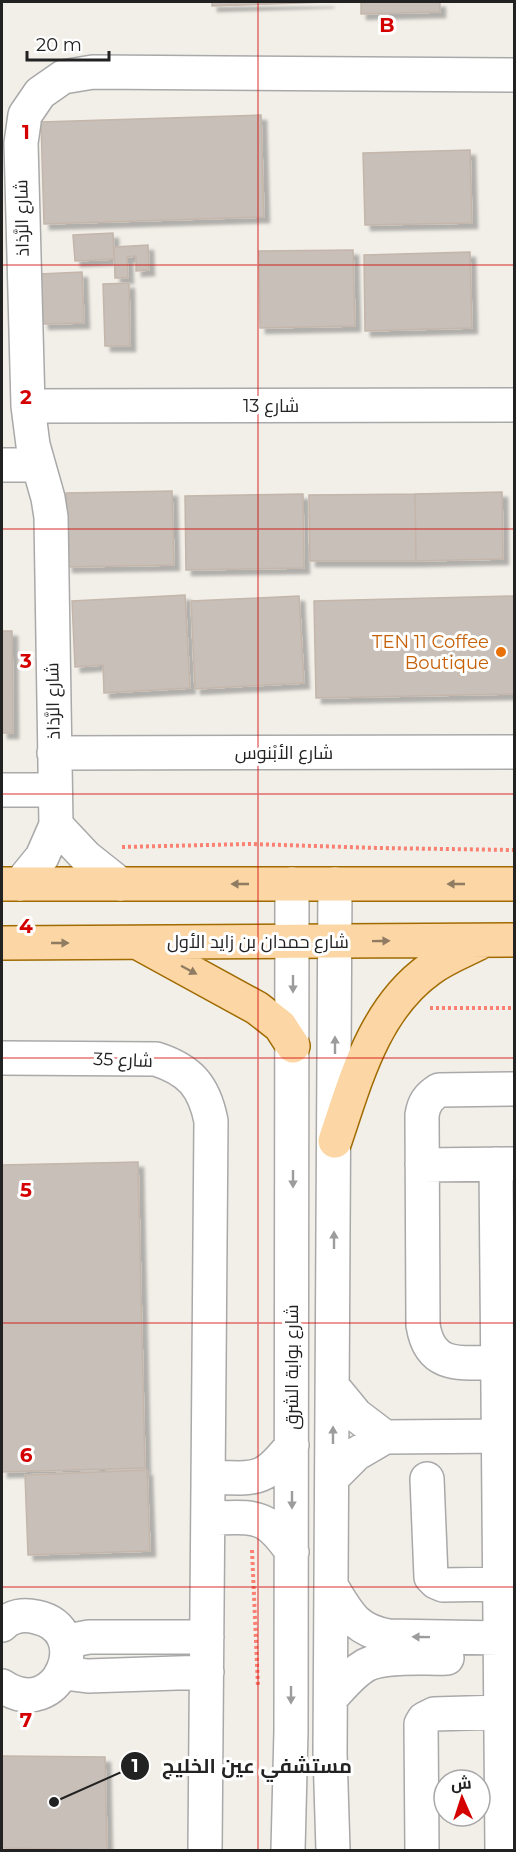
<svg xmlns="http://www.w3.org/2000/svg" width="516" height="1852" viewBox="0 0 516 1852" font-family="Montserrat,Cairo,sans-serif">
  <defs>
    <filter id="shadow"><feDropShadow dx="5.5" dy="5.5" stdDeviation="1.5" flood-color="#0004"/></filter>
  </defs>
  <rect width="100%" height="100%" fill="#f2efe9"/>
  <path fill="#c7bfb8" stroke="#c4b6ab" stroke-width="1.5" filter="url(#shadow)" d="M212,2h117l-117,4z
    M361,2h79v10l-79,2z
    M261,115l3,102 -220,7 -3,-102z
    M470,150l2,73 -107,2 -2,-72z
    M113,233l1,26 -39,2 -2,-26z
    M148,245l1,25 -13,1v-15l-9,1 1,21h-13l-1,-31z
    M353,250l2,76 -95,2 -1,-77z
    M470,252l2,76 -107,3 -1,-76z
    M82,272l2,51 -41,1 -3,-50z
    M129,283l1,63h-25l-2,-62z
    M172,491l2,74 -107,2 -1,-74z
    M502,492l1,67 -87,2 -1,-67z
    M303,494l1,74 -118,2 -1,-74z
    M415,494l1,67h-106l-1,-66z
    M185,595l5,93 -86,5 -1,-28 -28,2 -3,-66z
    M299,596l5,87 -109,6 -4,-88z
    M514,596v98l-198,4 -2,-97z
    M2,631h10l1,102h-11z
    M138,1162l7,306 -143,4v-307z
    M147,1470l3,81 -122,4 -3,-80z
    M2,1756l103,1 2,93 -105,-2z"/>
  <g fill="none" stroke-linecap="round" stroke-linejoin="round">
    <g stroke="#a9a9a9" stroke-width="36">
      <path id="minor" d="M28,406l486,-1
        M2,465h36
        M54,753l460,-1
        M2,790h53
        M56,825l30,32 34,27
        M20,884l22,-27 14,-32 -5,-308 -3,-19 -15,-53 -5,-39 -7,-263 4,-28 15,-22 23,-16 30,-5 421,3
        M2,1058l154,1c34,11 48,27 55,62l-6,729
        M496,1164l6,686
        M422,1165l92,-1
        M498,1362c-36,1 -68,8 -75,-37l-1,-210c2,-12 6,-18 17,-25l75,-1
        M333,1387l23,28 29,22
        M208,1477c47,1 54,7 84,-32
        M332,1478l24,-24 29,-17 129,-1
        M427,1479l4,98 5,5 7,3 56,-1
        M208,1518c46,0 56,-7 84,34
        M333,1589c16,26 23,41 55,47l112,2
        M2,1625c9,-9 22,-11 34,-8 60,12 23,107 -34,69
        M66,1645l7,-5 16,-3h118
        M65,1669l7,5 16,2 119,-4
        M331,1698c11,-12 21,-25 35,-33 19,-10 59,-6 81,-7
        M288,1850l3,-119 1,-847
        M333,1850l-3,-97 5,-869
        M422,1850l-1,-126 3,-5 10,-5 67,-2"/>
    </g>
    <g stroke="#a06b00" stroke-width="36">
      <path id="major" d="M2,884h512
        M2,943l512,-3
        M142,945l115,63 23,18 13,20
        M335,1141c21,-62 39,-132 95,-172 15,-11 33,-18 49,-26"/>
    </g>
    <path stroke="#fa8072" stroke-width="4" stroke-dasharray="3 3" stroke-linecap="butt" d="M122,847l128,-3 128,4 136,2
      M430,1008h84
      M252,1550l6,137"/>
    <use href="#minor" stroke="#fff" stroke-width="33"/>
    <use href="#major" stroke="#fcd6a4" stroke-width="33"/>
  </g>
  <defs><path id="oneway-solid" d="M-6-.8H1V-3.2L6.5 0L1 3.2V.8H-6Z" transform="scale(1.5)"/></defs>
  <g fill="#8f7c63">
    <use href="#oneway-solid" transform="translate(240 884) rotate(-180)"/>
    <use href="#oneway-solid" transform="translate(456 884) rotate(180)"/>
    <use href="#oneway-solid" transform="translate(381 941) rotate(-1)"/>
    <use href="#oneway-solid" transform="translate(60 943)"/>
    <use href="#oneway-solid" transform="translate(189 970) rotate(28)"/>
  </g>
  <g fill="#9c9c9c">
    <use href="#oneway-solid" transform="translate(293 984) rotate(90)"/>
    <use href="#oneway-solid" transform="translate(335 1045) rotate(-90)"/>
    <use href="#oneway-solid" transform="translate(293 1179) rotate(90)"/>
    <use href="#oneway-solid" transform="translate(334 1240) rotate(-90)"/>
    <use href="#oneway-solid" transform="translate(333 1435) rotate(-90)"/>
    <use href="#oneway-solid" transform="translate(292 1500) rotate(90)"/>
    <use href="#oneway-solid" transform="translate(421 1637) rotate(-179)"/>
    <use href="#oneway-solid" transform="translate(291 1695) rotate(90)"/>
  </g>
  <path fill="none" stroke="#d40000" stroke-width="1.5" stroke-opacity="0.55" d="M258,2v1848M2,265h512M2,529h512M2,794h512M2,1058h512M2,1323h512M2,1587h512"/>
  <circle fill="#e8710a" stroke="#fff" stroke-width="2" cx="501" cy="652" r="6"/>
  <g text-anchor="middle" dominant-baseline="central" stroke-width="6" stroke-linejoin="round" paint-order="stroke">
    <g font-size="18" fill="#222" stroke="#fff">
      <text transform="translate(22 218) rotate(-91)">شارع الرَّذاذ</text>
      <text x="271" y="406">شارع 13</text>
      <text transform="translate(53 701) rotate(-91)">شارع الرَّذاذ</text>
      <text x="284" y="753">شارع الأبْنوس</text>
      <text x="258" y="942">شارع حمدان بن زايد الأول</text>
      <text transform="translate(123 1060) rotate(2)">شارع 35</text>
      <text transform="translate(292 1367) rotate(-90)">شارع بوابة الشرق</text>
    </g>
    <g font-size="18" fill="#c56008" stroke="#fff" text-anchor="end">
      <text x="489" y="642">TEN 11 Coffee<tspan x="489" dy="21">Boutique</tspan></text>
    </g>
  </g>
  <g font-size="20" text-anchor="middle" font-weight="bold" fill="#d40000" stroke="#fff" stroke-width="6" stroke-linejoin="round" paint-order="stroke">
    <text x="387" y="32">B</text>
    <text x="26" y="139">1</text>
    <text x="26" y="404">2</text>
    <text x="26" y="668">3</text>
    <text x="26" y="933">4</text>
    <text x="26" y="1197">5</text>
    <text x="26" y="1462">6</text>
    <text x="26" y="1727">7</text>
  </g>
  <path fill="none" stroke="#222" stroke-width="2" d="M54 1802L135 1766"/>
  <g fill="#222" stroke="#fff" stroke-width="2">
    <circle cx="54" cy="1802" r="6"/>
    <circle cx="135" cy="1766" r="15"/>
  </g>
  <g font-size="18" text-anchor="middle" font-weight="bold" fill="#fff">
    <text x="135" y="1772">1</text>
  </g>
  <g font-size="20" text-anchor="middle" font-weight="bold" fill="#222" stroke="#fff" stroke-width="6" stroke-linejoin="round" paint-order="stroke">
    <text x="257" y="1773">مستشفي عين الخليج</text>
  </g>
  <rect width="516" height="1852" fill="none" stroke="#222222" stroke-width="6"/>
  <g transform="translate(462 1798) rotate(357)"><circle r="28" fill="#ffffff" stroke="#a7a7a7" stroke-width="1.5"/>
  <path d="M0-4.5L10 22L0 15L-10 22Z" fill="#d40000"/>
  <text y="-9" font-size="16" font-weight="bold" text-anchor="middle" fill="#222222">ش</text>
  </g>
  <path d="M27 51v9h82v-9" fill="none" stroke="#222222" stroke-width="3"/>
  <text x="36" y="51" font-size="18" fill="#222222" stroke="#ffffff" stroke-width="4.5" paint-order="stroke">20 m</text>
</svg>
